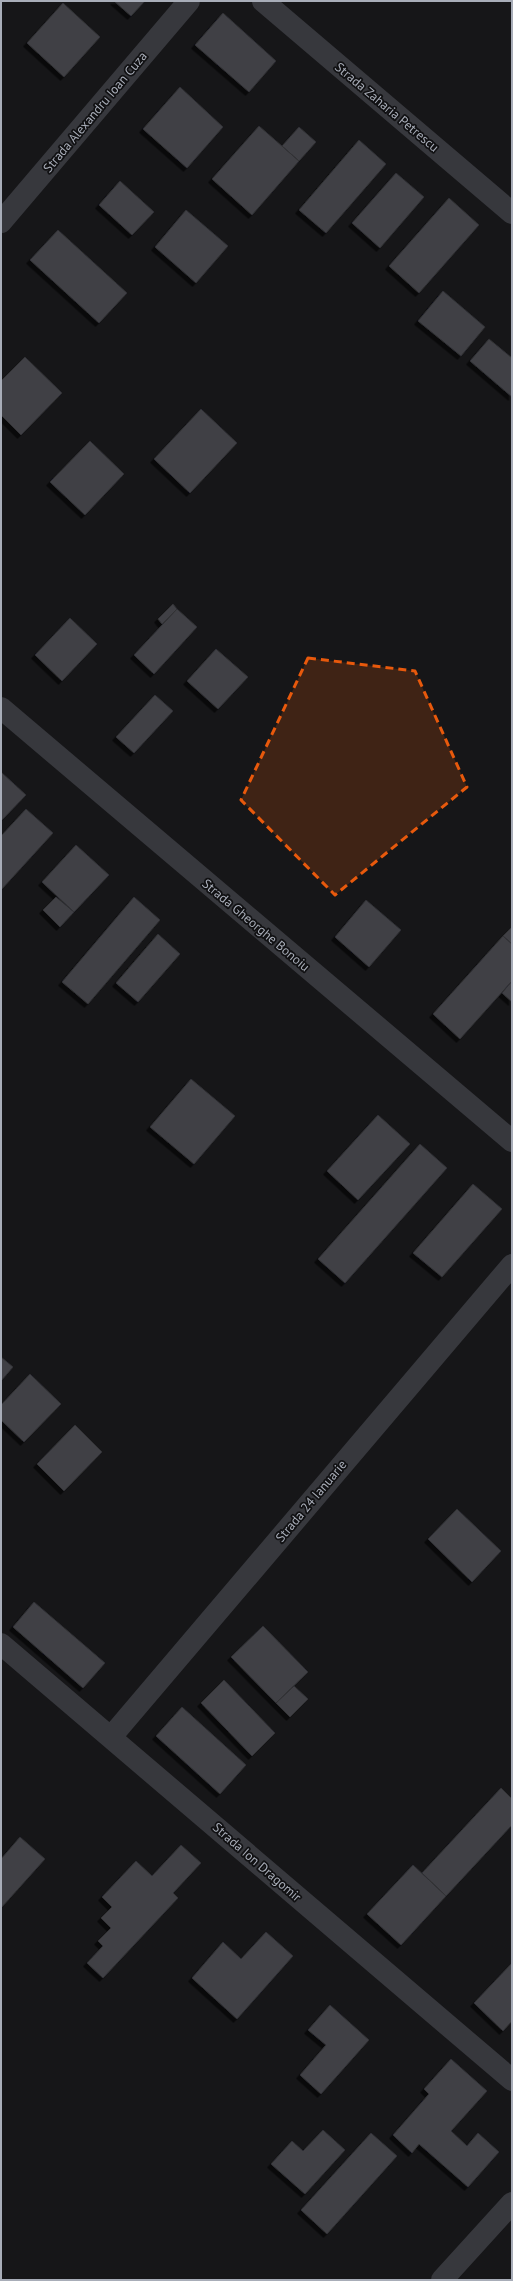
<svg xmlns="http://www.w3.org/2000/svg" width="513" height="2281" viewBox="0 0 513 2281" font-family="'PT Sans',sans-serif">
  <defs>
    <filter id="shadow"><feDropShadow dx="-3.5" dy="3.5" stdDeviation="0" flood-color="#0009"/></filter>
  </defs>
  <rect width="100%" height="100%" fill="#161618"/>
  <path fill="#404145" stroke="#303034" filter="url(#shadow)" d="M114,1h31l-14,15z
    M63,3l37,34 -36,40 -37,-34z
    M223,13l53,48 -27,31 -54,-47z
    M180,87l43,40 -36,41 -44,-39z
    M259,126l40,35 -47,54 -40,-36z
    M299,127l17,15 -17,19 -17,-15z
    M359,140l27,24 -60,69 -27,-23z
    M396,173l28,24 -44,51 -28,-25z
    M120,181l34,31 -22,23 -33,-30z
    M449,198l30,27 -60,68 -30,-27z
    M186,210l42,36 -32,37 -41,-36z
    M58,230l69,63 -28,30 -69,-63z
    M443,291l42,36 -24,29 -43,-35z
    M489,339l23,19v39l-42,-36z
    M25,357l37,36 -41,42 -20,-20v-34z
    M201,409l36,34 -47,50 -36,-34z
    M90,441l34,33 -39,41 -35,-33z
    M173,604l4,5 -15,15 -4,-5z
    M177,609l20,18 -43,47 -20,-19z
    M70,618l27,26 -35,37 -27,-26z
    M216,649l32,28 -30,32 -31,-28z
    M155,695l18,16 -39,42 -18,-16z
    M1,772l25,23 -25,26z
    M26,809l27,24 -52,57v-54z
    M76,845l33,30 -35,37 -32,-30z
    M56,897l18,15 -14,15 -17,-17z
    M134,897l26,23 -72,84 -26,-22z
    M366,900l35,30 -32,37 -34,-30z
    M512,927v17l-9,-8z
    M158,934l22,20 -42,48 -22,-19z
    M503,936l9,8v37l-52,58 -27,-25z
    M512,981v21l-10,-9z
    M191,1079l44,37 -41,48 -44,-37z
    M378,1115l32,29 -52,56 -31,-29z
    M420,1144l27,24 -102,115 -27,-24z
    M473,1184l29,25 -60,68 -29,-24z
    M1,1357l12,10 -12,14z
    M30,1374l31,30 -37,38 -23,-22v-15z
    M75,1425l27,27 -38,39 -27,-27z
    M457,1509l44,42 -29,31 -44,-43z
    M34,1602l71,61 -22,25 -70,-61z
    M263,1626l45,46 -32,31 -45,-46z
    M224,1680l51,53 -23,23 -51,-53z
    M294,1686l14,13 -18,18 -14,-14z
    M182,1707l64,58 -26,29 -64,-58z
    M501,1788l11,11v26l-66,71 -24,-23z
    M20,1837l25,22 -44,49v-49z
    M181,1845l20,18 -28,30 5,5 -75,80 -16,-15 16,-17 -5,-5 13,-13 -10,-10 11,-11 -10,-10 34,-36 16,15z
    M413,1865l33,31 -45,49 -34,-31z
    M266,1932l27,24 -56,63 -45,-41 31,-36 18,17z
    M512,1963v58l-9,10 -29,-28z
    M330,2005l39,35 -48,54 -21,-19 26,-30 -18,-15z
    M451,2059l36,32 -36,40 16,15 11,-13 21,19 -31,35 -49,-43 -7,9 -19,-18 36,-41 -5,-5z
    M323,2130l22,20 -40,44 -34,-30 21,-23 11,10z
    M371,2133l26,23 -70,78 -26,-24z"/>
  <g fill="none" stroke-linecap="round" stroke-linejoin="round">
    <path stroke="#37383d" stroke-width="22" d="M263,1l249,212
      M1,222l188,-221
      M1,708l511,433
      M1,1644l511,436
      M111,1737l401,-472
      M442,2280l70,-77"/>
  </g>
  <path fill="#e8590c" fill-opacity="0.2" stroke="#e8590c" stroke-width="3" stroke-dasharray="8 5" stroke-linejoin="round" d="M308,658l107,13 52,116 -132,108 -94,-95z"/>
  <g text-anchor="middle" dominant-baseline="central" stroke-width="3.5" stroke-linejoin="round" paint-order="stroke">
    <g font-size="13" fill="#a8adb8" stroke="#111113">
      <text transform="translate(387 107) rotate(40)">Strada Zaharia Petrescu</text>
      <text transform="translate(95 112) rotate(-50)">Strada Alexandru Ioan Cuza</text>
      <text transform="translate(256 925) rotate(40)">Strada Gheorghe Bonoiu</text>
      <text transform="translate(311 1501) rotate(-50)">Strada 24 Ianuarie</text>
      <text transform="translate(257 1862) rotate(41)">Strada Ion Dragomir</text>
    </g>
  </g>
  <rect width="513" height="2281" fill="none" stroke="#a8adb8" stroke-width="4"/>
</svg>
